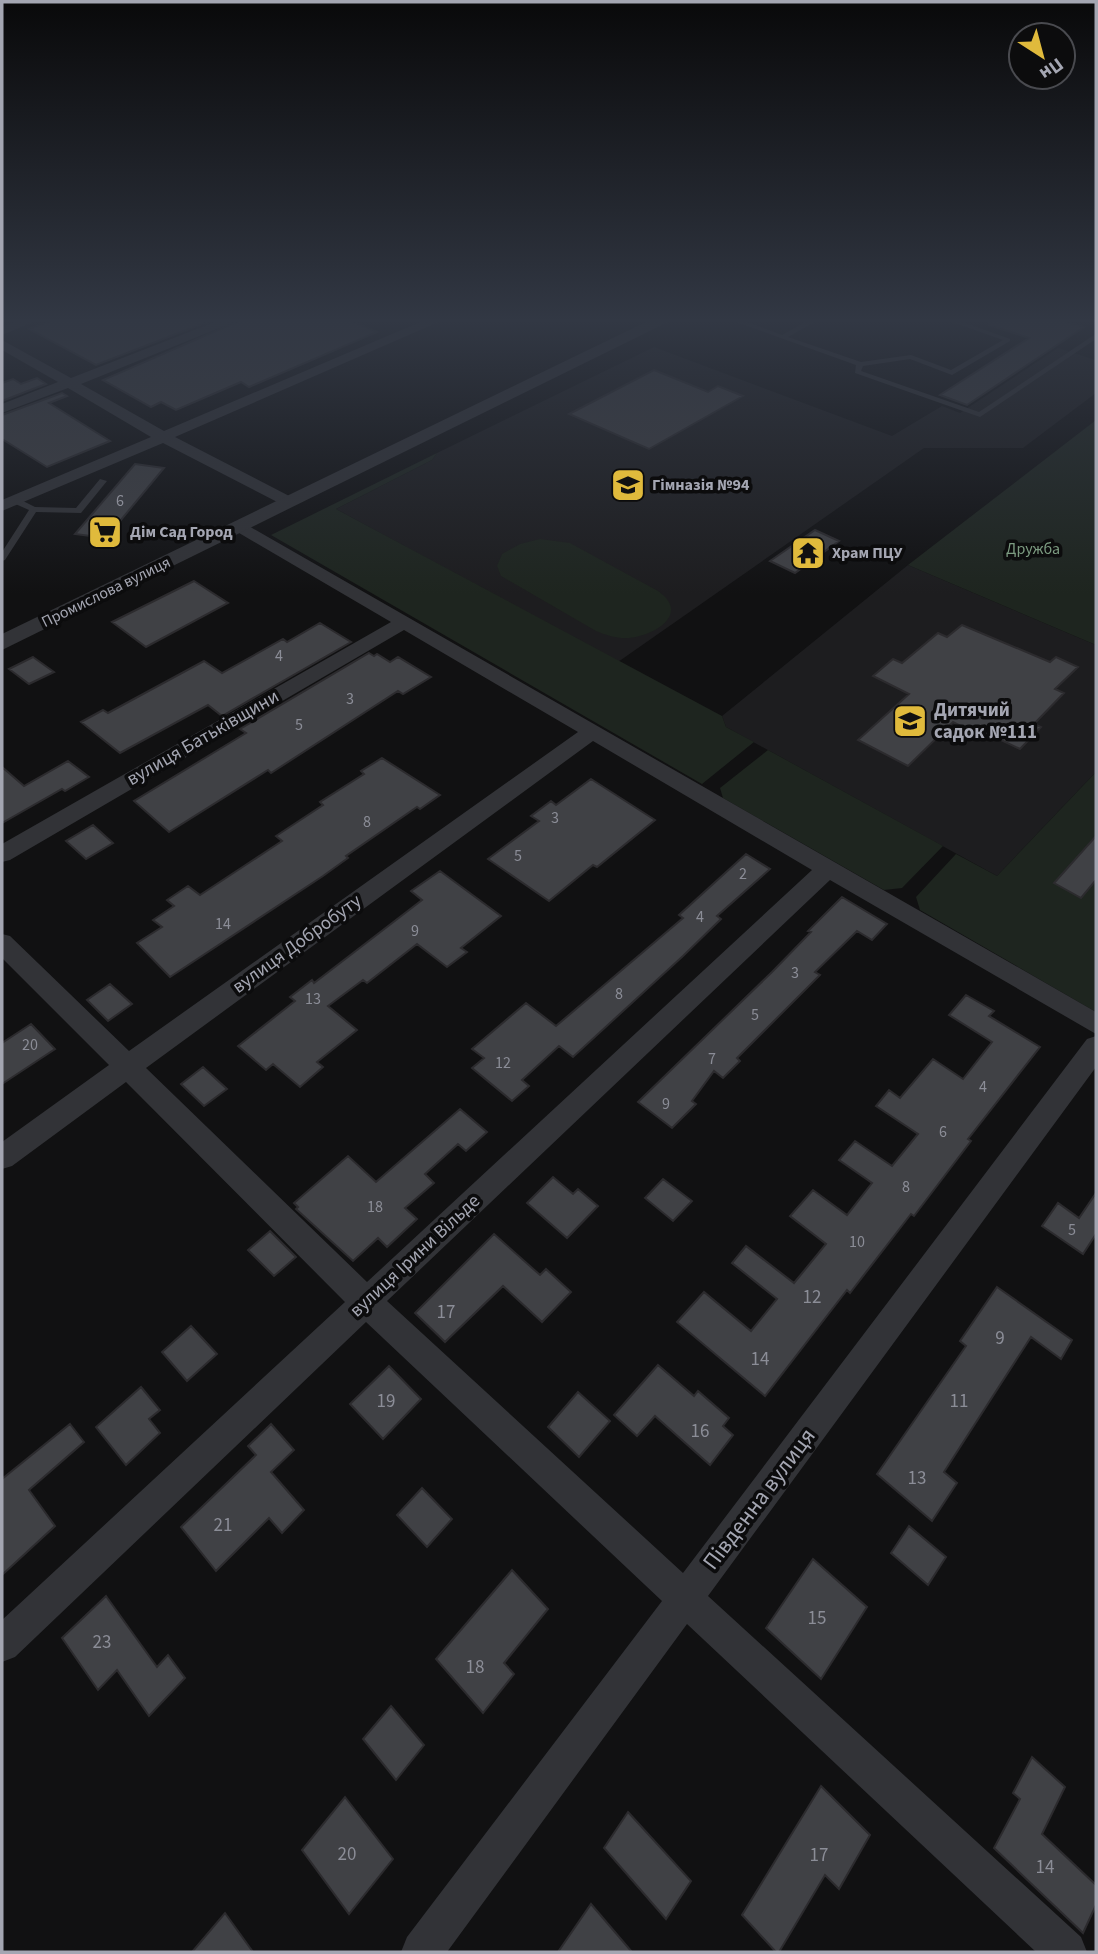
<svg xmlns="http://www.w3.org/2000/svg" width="1098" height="1954" viewBox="0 0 1098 1954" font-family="'Source Sans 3',sans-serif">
  <rect width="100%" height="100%" fill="#111112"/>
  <path fill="#1d1d1f" d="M654,347l238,89 50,-30 18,7 98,-65 38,12v33l-73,55h-99l-306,214 -282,-153 96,-49 5,-7z
    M908,565l188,80v127l-99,104 -271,-149 -4,-11z"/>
  <path fill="#1e251f" d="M1096,420v225l-188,-80z
    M437,453l-5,7 -96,49 386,207 4,11 28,15 -52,42 -431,-249z
    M540,539l30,4 88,48c33,23 -4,45 -29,47 -12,1 -23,-3 -33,-7l-95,-55 -4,-10 5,-12 18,-10z
    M768,750l175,96 -41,42 -18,2 -161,-92 -3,-10z
    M1096,772v240l-176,-102 -4,-13 40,-43 41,22z"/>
  <path fill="#404145" stroke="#2c2b2e" stroke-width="2" d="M53,320h159l-116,45 -67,-36z
    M241,320h109l27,12 -128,55 -8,-5 -65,28 -15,-8 -10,5 -48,-27z
    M989,320h72l23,7 -117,78 -27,-10 89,-57 -40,-13z
    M654,370l54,22 10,-6 25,10 -94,53 -80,-35z
    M37,378l9,6 -44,17v-18l11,-4 8,5z
    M62,393l5,3 -18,7 61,38 -63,26 -45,-28v-24z
    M135,464l29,4 -58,70 -31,-4z
    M815,530l24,11 -44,32 -25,-12z
    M194,581l34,22 -82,44 -34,-25z
    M320,623l31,19 -129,74 -14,-11 -88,48 -39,-31 22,-12 5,3 96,-52 18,12 61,-34 4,3z
    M962,625l88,37 6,-5 22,10 -23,22 9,4 -30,31 7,3 -21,22 -46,-22 -4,4 -17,-9 -45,44 -50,-26 51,-46 -36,-18 20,-17 9,4 36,-30 9,4z
    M369,653l5,3 3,-2 13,8 8,-5 33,20 -28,17 -5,-3 -127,82 -3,-3 -99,62 -35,-31 112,-68 -6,-4z
    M33,657l21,15 -25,12 -20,-15z
    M382,758l58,37 -20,14 -3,-2 -71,49 2,2 -25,18 -153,101 -33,-34 25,-16 -9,-7 21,-14 -7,-6 21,-14 12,9 82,-54 -6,-5 47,-31 -3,-3 44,-28 -3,-3z
    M68,761l21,16 -24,14 -3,-2 -60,34v-56l22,19z
    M591,779l64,41 -58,47 -4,-2 -44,36 -61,-42 51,-38 -8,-5 20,-15 5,4z
    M93,825l20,18 -27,16 -20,-18z
    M1096,836v44l-15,18 -27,-15z
    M746,854l24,15 -53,47 4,3 -38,37 -110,101 -14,-11 -37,34 7,6 -17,15 -40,-33 12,-10 -12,-9 54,-46 30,23 127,-108 -4,-3z
    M440,871l61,45 -40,32 6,4 -20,15 -30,-23 -50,39 -4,-3 -35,26 29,24 -40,32 6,5 -23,20 -27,-23 -7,6 -28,-24 57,-45 -5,-4 22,-17 2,3 108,-83 -11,-9z
    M842,897l45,27 -15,16 -15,-9 -42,41 5,3 -83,83 3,3 -17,17 -9,-7 -22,30 4,3 -24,24 -34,-26 134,-130 39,-40 -3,-1z
    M110,984l22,20 -24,17 -21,-21z
    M966,995l28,16 -5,5 51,31 -72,92 3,2 -57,75 -3,-2 -61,79 -3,-3 -82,106 -88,-74 27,-30 47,39 26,-32 -45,-36 14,-17 48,37 32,-39 -36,-28 23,-26 34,25 25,-32 -33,-23 16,-19 37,25 26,-32 -42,-28 13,-16 11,8 33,-39 30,20 29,-37 -43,-27z
    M31,1024l24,25 -53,35v-41z
    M203,1067l24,22 -23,17 -23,-22z
    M460,1109l27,23 -21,19 -8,-7 -33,30 9,9 -29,25 12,11 -30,28 -9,-9 -25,23 -57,-52 2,-2 -4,-4 54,-47 28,26z
    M553,1177l20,17 5,-5 20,17 -31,32 -40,-35z
    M663,1179l29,22 -19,20 -28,-23z
    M1096,1193v41l-13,20 -41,-28 16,-23 21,15z
    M270,1231l26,26 -22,19 -26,-26z
    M494,1234l46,41 6,-6 25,23 -29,30 -39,-36 -58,56 -30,-29z
    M997,1287l75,53 -11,19 -30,-22 -87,135 13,11 -25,38 -55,-47 89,-128 -6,-5z
    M191,1326l26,28 -30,27 -25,-29z
    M658,1365l36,31 4,-5 31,27 -6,8 10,9 -23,30 -55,-49 -18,20 -23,-21z
    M389,1366l32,33 -38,40 -33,-35z
    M141,1387l19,23 -11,9 11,14 -34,32 -30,-38z
    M578,1392l32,29 -31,36 -31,-30z
    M70,1424l14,18 -55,48 26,36 -53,49v-96z
    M271,1424l23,26 -23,22 33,38 -22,23 -13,-15 -53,53 -35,-44 75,-72 -8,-9z
    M422,1488l30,31 -25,28 -30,-32z
    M909,1526l37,31 -18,28 -37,-32z
    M813,1559l54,48 -46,72 -55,-51z
    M512,1570l36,39 -44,54 10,11 -31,39 -47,-54z
    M106,1596l51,71 11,-12 17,23 -36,38 -32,-46 -19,20 -36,-52z
    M391,1706l33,39 -28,35 -33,-41z
    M1032,1757l33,30 -23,47 54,51v20l-13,28 -89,-85 26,-49 -7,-6z
    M821,1786l49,49 -31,54 -14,-14 -46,77h-3l-34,-37z
    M345,1797l48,62 -44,55 -47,-64z
    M628,1812l63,69 -25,38 -62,-71z
    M591,1904l41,48h-74z
    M225,1913l28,39h-61z"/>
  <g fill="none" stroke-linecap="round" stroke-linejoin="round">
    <path fill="#323337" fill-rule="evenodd" d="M731,320h11l40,15 27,-15h9l-30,17 73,25 50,-7 40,15 52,-30 -57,-20h11l53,19v2l-58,34 -42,-16 -47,7 -2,5 118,41 115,-77 2,-1v5l-116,78 -125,-44 1,-8z
      M100,479l7,2 -26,32 -45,-1 -31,48 -3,1v-9l27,-42 -18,-8v-4h6l18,9 41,1z"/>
    <path fill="#323337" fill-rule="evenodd" d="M18,320h20l-36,15v-8z
      M220,320h19l-158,64 83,47 261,-111h18l-268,117 120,62 2,3 -2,3h-12l-120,-62 -161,68v-11l149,-63 -83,-49 -66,25v-9l56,-22 -56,-32v-10l69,38z
      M240,521l856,491v22l-266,-154 -443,421 296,272 404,-534 9,-3v31l-388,529 373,341 6,15h-51l-349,-328 -240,328h-46l6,-15 255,-336 -296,-279 -351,335 -13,5v-42l343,-318 -219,-220 -114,84 -10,3v-27l107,-77 -107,-107v-24l8,2 119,115 449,-319 -174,-102 -394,230 -8,2v-18l389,-222 -157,-92 -2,-4 2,-4zM593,741l219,129 -445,412 -221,-214z"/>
    <path fill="#323337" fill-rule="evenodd" d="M650,320h22l-670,330v-16z"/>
  </g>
  <linearGradient id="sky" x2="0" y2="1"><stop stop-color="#09090a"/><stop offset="0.54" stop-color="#323844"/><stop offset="1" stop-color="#323844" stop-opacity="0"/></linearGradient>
  <rect width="1098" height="594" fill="url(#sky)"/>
  <defs>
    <g id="school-square" transform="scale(1.75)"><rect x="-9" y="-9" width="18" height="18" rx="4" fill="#e0ba3c" stroke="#0c0c0d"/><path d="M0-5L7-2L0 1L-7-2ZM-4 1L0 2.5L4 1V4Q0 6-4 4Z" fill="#111"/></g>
    <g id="supermarket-square" transform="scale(1.75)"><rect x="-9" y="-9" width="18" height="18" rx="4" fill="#e0ba3c" stroke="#0c0c0d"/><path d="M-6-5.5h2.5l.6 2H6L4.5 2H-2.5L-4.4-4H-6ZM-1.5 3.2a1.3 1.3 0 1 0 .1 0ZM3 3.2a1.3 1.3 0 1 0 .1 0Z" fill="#111"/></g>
    <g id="temple-square" transform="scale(1.75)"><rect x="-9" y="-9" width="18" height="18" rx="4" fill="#e0ba3c" stroke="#0c0c0d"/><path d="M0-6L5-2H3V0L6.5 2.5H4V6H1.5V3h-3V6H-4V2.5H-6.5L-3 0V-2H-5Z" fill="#111"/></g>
  </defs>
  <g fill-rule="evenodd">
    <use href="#school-square" x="628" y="485"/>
    <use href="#supermarket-square" x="105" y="532"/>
    <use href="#temple-square" x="808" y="553"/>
    <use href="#school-square" x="910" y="721"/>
  </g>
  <g text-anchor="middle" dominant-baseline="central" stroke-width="7" stroke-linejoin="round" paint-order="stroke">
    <g font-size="16" font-weight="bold" fill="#a4a6b2" stroke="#0c0c0d" text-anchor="start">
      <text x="652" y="485">Гімназія №94</text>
      <text x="130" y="532">Дім Сад Город</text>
      <text x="832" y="553">Храм ПЦУ</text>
    </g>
    <g font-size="16" fill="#8b8d97">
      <text x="120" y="501">6</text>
      <text x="279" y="656">4</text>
      <text x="350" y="699">3</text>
      <text x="299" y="725">5</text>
      <text x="555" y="818">3</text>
      <text x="367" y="822">8</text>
      <text x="518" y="856">5</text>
      <text x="743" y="874">2</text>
      <text x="700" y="917">4</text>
      <text x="223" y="924">14</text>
      <text x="415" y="931">9</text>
      <text x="795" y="973">3</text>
      <text x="619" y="994">8</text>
      <text x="313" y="999">13</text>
      <text x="755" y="1015">5</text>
      <text x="30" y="1045">20</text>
      <text x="712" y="1059">7</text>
      <text x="503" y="1063">12</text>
      <text x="983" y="1087">4</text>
      <text x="666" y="1104">9</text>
      <text x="943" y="1132">6</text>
      <text x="906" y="1187">8</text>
      <text x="375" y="1207">18</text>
      <text x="1072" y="1230">5</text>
      <text x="857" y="1242">10</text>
    </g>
    <g font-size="16" fill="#7c9b81" stroke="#0c0c0d">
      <text x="1033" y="549">Дружба</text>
    </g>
    <g font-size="16" fill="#a4a6b2" stroke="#0c0c0d">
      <text transform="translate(106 592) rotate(-26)">Промислова вулиця</text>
    </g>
    <g font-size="19" font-weight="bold" fill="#a4a6b2" stroke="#0c0c0d" text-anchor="start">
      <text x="934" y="710">Дитячий<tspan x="934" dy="22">садок №111</tspan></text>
    </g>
    <g font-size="19" fill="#a4a6b2" stroke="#0c0c0d">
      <text transform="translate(203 738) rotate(-30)">вулиця Батьківщини</text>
      <text transform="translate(297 944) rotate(-36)">вулиця Добробуту</text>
      <text transform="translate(415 1256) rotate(-43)">вулиця Ірини Вільде</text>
    </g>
    <g font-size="19" fill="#8b8d97">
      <text x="812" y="1297">12</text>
      <text x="446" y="1312">17</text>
      <text x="1000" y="1338">9</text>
      <text x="760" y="1359">14</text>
      <text x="386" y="1401">19</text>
      <text x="959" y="1401">11</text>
      <text x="700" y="1431">16</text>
      <text x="917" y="1478">13</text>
      <text x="223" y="1525">21</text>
      <text x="817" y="1618">15</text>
      <text x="102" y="1642">23</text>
      <text x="475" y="1667">18</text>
      <text x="347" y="1854">20</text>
      <text x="819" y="1855">17</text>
      <text x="1045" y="1867">14</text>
    </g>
    <g font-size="23" fill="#a4a6b2" stroke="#0c0c0d">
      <text transform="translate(759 1499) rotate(-53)">Південна вулиця</text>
    </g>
  </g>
  <rect width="1098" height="1954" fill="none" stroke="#a4a6b2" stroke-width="7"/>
  <g transform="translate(1042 56) rotate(144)"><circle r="33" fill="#0c0c0d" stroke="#494a4f" stroke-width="2"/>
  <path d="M0-5L12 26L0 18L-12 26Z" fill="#e0ba3c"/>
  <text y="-10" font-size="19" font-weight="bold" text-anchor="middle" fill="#a4a6b2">Пн</text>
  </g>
</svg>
